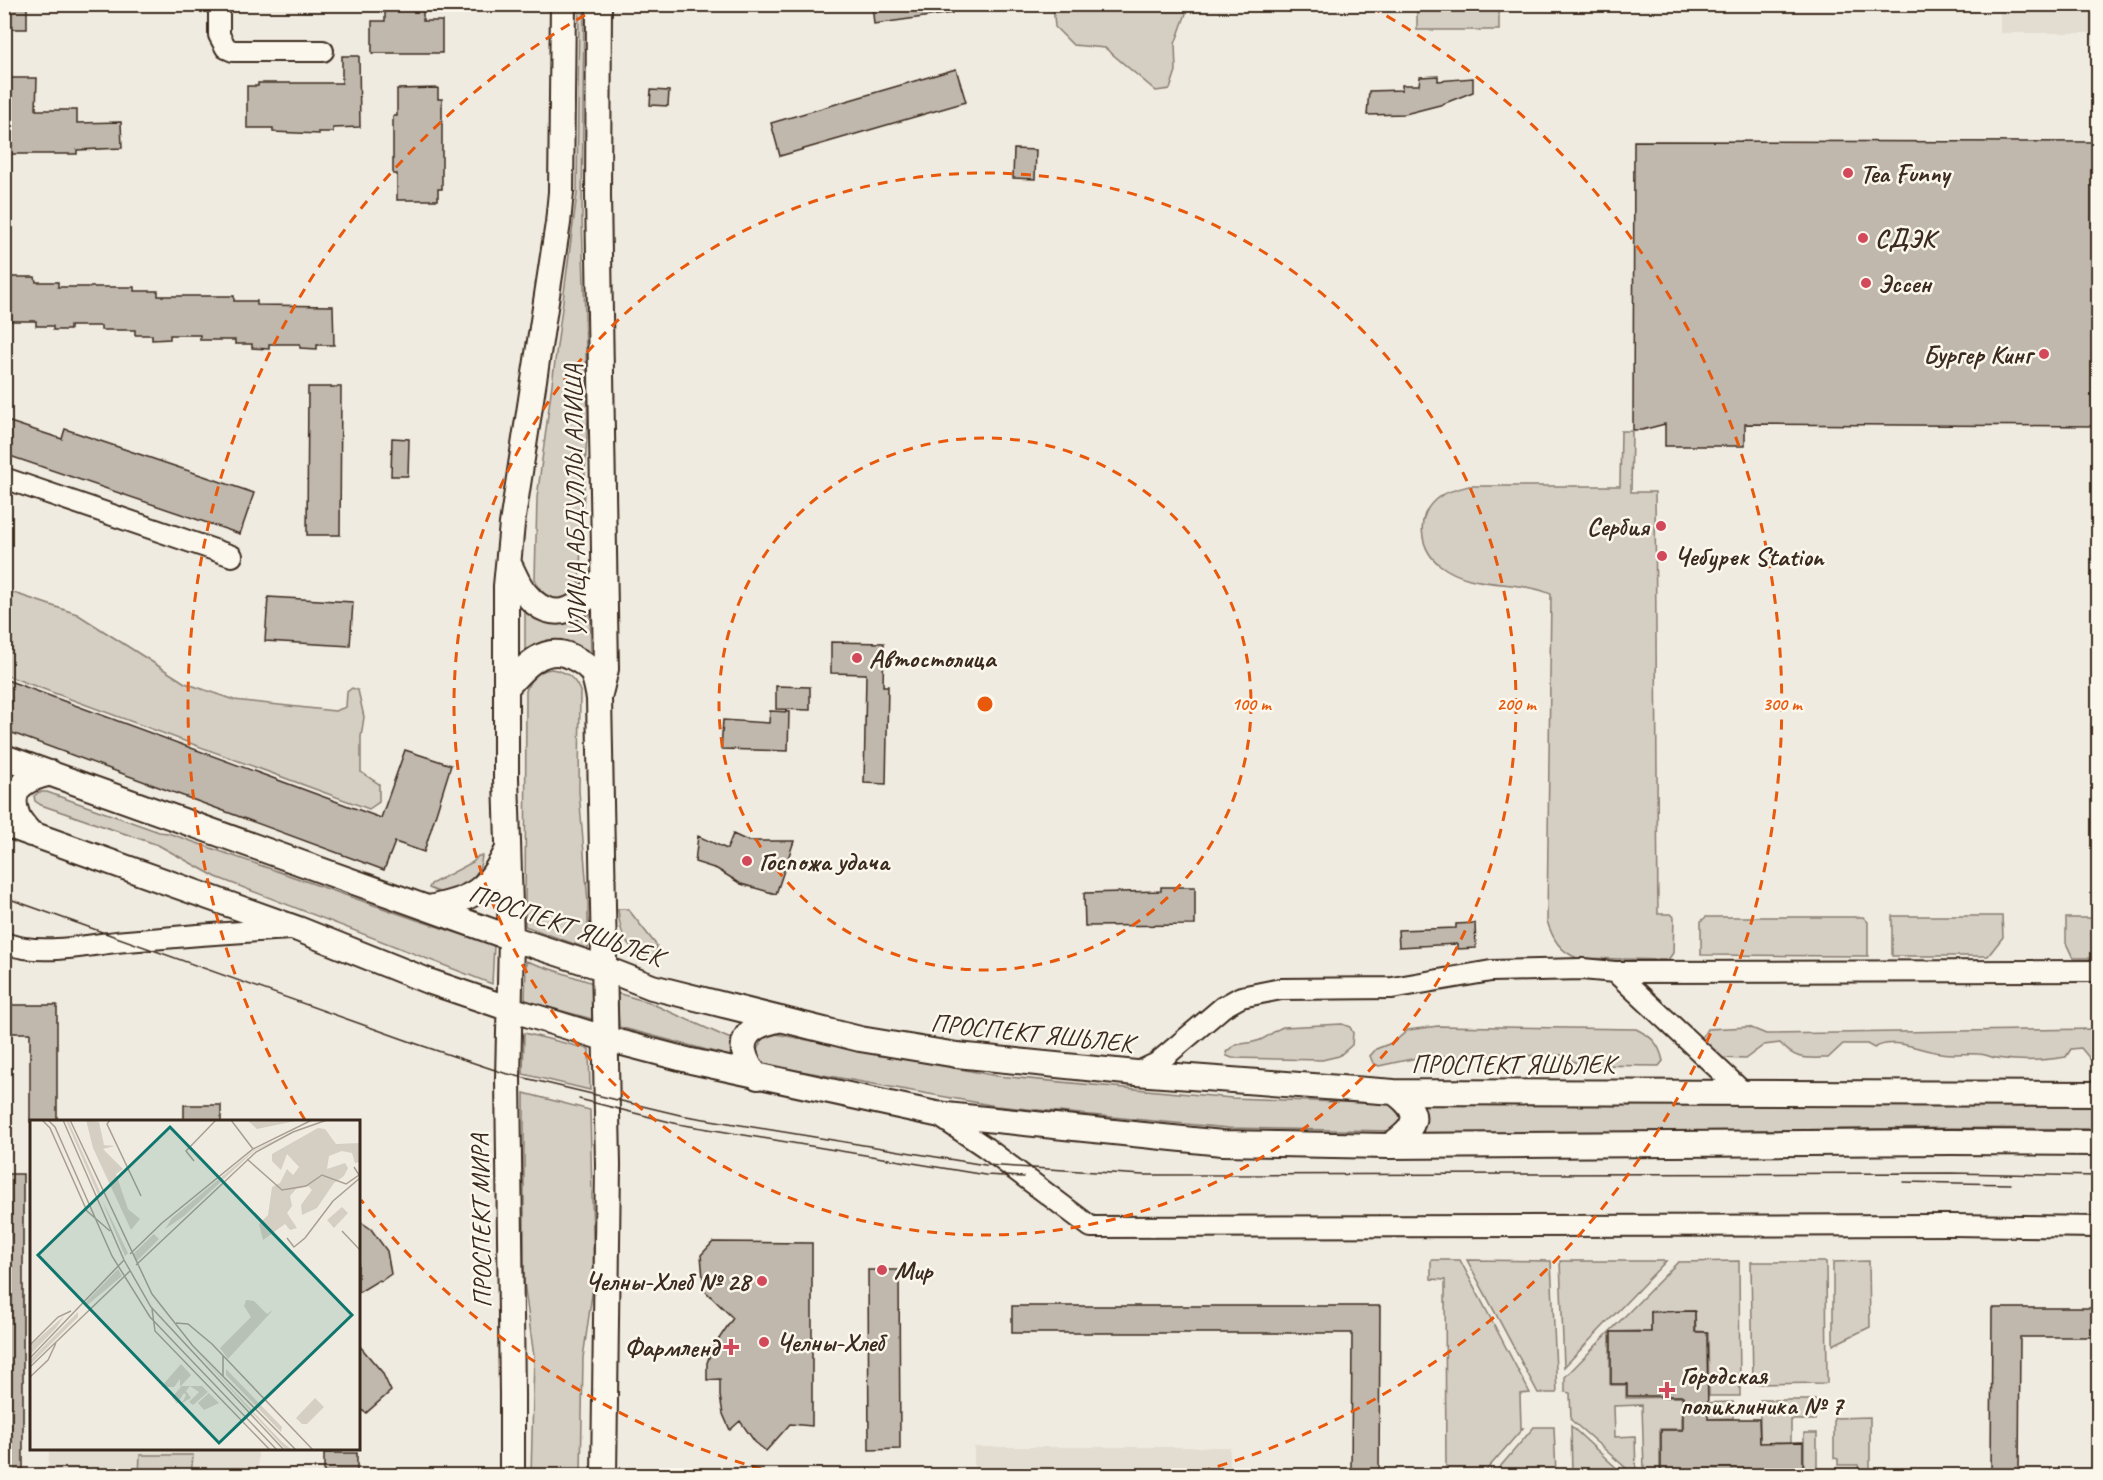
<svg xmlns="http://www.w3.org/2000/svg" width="2103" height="1480" viewBox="0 0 2103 1480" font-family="Caveat,sans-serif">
  <rect width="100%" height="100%" fill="#f0ebe0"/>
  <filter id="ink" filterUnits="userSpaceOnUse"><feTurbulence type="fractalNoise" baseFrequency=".0167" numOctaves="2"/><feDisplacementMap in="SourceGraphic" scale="12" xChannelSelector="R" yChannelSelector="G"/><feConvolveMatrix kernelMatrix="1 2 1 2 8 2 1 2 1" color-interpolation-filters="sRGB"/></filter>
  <g filter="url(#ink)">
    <path fill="#e2dcd1" d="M2000,5h98v28h-98z
      M974,1447h256v28h-256z
      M49,1449h209v26l-210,1z"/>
    <path fill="#d5cec3" stroke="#887c70" stroke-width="1.5" d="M579,5h5l-2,213 6,198 -9,169 -4,9 -18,7c-12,-4 -17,-10 -22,-22l2,-81 40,-304z
      M1053,5h136l-14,39 1,27 -6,18 -14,2 -51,-43 -32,-3 -18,-18z
      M1417,5h82v25h-82z
      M1621,431h11l-1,61h24l3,422h13l3,3 -1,36 -5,7 -91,-2c-17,-7 -24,-18 -30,-37l4,-327c-34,-15 -79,-4 -111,-29 -20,-15 -25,-47 -5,-65 9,-8 22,-11 34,-14h151z
      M5,590l72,24 108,69 49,17 101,11 11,-4 1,-15 5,-4 6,2 6,27 -3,20v35l18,12v18l-10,7 -364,-134z
      M525,610c25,19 39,15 65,1l1,45 -66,-3z
      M551,669c15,2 23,8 29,22l-1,100 9,112v46l-63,-23 1,-235c4,-13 11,-20 25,-22z
      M39,792h8l112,40 9,1 246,86 80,26 -2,39 -276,-107 -58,-32 -117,-40 -6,-4 -1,-5z
      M478,856h4c-1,18 -19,39 -39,37 -5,-1 -10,-3 -14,-5l2,-4 42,-22z
      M618,909h10l29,37 -3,15c-28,-13 -34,-23 -36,-52z
      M1892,916h110l1,21 -15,19h-96z
      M1706,917h157l5,5v34l-167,-1v-34z
      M2066,918h32v40h-25l-7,-15z
      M526,961l67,22 -1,36 -67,-18z
      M617,993l31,9 85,38 -3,16 -111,-29z
      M1342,1024l8,3 3,6 -1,12 -13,11 -17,4 -90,-2 -5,-2 -1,-4c12,-12 17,-6 31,-11 9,-2 17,-11 26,-14z
      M1438,1026l198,3c16,8 23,14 27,32l-4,5 -79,-1 -18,-10 -141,2 -42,9 -6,-3 -3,-7 6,-7 18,-7 14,-12z
      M1749,1027l17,7 332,-5v34l-7,-3 -10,-12 -10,1 -5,8c-24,4 -46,5 -70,1 -6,-1 -11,-4 -18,-4 -12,-1 -25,1 -37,-1 -21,-2 -47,-17 -67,-5l-7,-4h-24l-15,14c-22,0 -32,3 -48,-15l-16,2 -19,14 -24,-1 -14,-11 -5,-9 5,-9z
      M524,1033l65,16 1,41 -67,-16z
      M776,1034l221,42 235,22 163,6 9,17 -11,10 -165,-3 -232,-22 -234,-42 -6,-12 7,-15z
      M524,1093l66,17 4,170 -11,78 -2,117h-50l3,-118 -10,-75z
      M1419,1103l679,2v24l-147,-1 -532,6z
      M1431,1260h29l70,133 -10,1 1,34h2l-41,47h-36l-1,-195 -14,-1z
      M1467,1260l84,1 6,132h-19z
      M1560,1261h106l-102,106z
      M1739,1261l1,135h-31l-1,-64 -12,-1 -1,-20h-44v30l-12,1v-11l-29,1v53h16v13l56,-1v32h-22v46h-11l-5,-5 -2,-65 -28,1 1,31 20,-1 1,39h-2l-63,-55 -1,-27 -5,-1v-15l113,-115z
      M1869,1261l1,66 -37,18v-83z
      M1751,1262h75l1,121 -74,1z
      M1760,1400h55v20h-24v22h-17v4h-14z
      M1733,1402v16l-23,1 -1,10 -14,-26z
      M1870,1417v58h-11l-1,-10h-20v-6l-4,-1v-40z
      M1571,1426l53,49h-52z
      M1534,1427h20l2,48h-63z
      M1804,1433h13v40h-13z
      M140,1455h53l-2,20h-52z"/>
    <path fill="#c0b8ad" stroke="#3b2a1e" stroke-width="1.5" d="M4,4h23v25h-23z
      M385,4h38v17h19v32h-70v-32h13z
      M872,4h79l1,9 -78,11z
      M342,56h17l1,71 -27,1v4h-15l1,2 -46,-2v-4h-26v-42h11v-3h84z
      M956,69l10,33 -186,54 -9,-33z
      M1438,76v5l35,-3v14l-33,13 -35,9 -38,1 2,-24 33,-1v-5h17l1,-8z
      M4,78h33l-1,32h41v13l44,-1 1,26 -45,2v4h-73z
      M438,88v11h4v90h-4v11h-41v-26h-4v-58h4v-27z
      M651,90l18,1 -1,15 -18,-1z
      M1634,141l464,1v284l-353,-2v22h-80v-22l-23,6h-9z
      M1014,149l22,1 -1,29 -22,-1z
      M4,277h31l1,5h22v5h76v4h24v5h76v5h23v4l76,1 1,39h-17v4l-17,-1v-4h-31v5l-17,-1v-4h-17v-4h-35v-5h-30v4l-18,1v-5h-17v-5h-34v-4h-31v4h-17v-4h-17v-5h-32z
      M308,387h33l-1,148h-33z
      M4,420l58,19 3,-10 189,64 -14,41 -236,-80z
      M392,438l17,1 -1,37h-17z
      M268,597l85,5 -3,44 -85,-5z
      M831,642l53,1 -1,43h5l-2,98 -22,-1 2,-109 -35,-1z
      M4,679l377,139 24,-68 46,15 -27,87 -29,-10 -11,28 -380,-140z
      M776,686l34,1v23l-34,-1z
      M770,711l19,1 -1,39 -67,-2 2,-29 46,3z
      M733,834l15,7h46l-18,53 -35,-10 -24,-15 -22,-7 3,-26 29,13z
      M1161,887h34v38l-110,1 -1,-33 77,-2z
      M1475,923l1,25 -19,1v-5l-58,3 -1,-17 58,-2v-4z
      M4,1005h53v117h-27v-89h-26z
      M184,1105h37v17h-37z
      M4,1174h19v302h-19z
      M358,1220l13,9 16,22 4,23 -10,7 -2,-1 -21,13z
      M713,1242l99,1v183l-22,-2 -24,27 -11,-9 -15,-21 -10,9 -7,-16 -3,-18v-17l-13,1v-17l5,-14 21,-31 -29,-28 -3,-35z
      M868,1270h31l1,179 -31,1z
      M1012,1306h368l-1,170h-28l1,-143h-340z
      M1992,1308h106v29h-78l-1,139h-28z
      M1695,1311v21h12l1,87h51l1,24 43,-1v34h-142v-46h22v-34h-56v-12h-16v-52h40v-20z
      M358,1344l24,28 9,19 -25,22 -8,-5z
      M324,1453h33v23h-33z"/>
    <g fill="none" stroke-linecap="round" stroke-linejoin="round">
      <g stroke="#3b2a1e" stroke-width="24">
        <path id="minor" d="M219,4v31l7,13 7,3h90
          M4,478l228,78
          M4,943c39,14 83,1 123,-2 54,-5 109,-9 164,-12
          M1615,972l129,121
          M1136,1073l21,-10 66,-56 18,-10 40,-8 111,-1 99,-17 91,-2 33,3 483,-1
          M936,1114l49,33 106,80 860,-2 147,2"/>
      </g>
      <g stroke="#3b2a1e" stroke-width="28">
        <path id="major" d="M599,4l-1,192 8,473 -7,29 9,467 -4,311
          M509,564c5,9 9,21 16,29 29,36 59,14 78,-16
          M506,688c17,-20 38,-45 66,-31 6,3 15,8 19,14 5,7 6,19 8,27
          M4,757l507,181 95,31 46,18 208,52 97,16 179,18 258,19 704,2
          M4,824l294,105 130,52 82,28 97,30 84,22 245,53 286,29 167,3 562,-4 147,1
          M31,834c-5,-6 -12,-13 -14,-20 -10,-28 12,-36 34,-41
          M429,908c45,-9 59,-18 79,-59
          M758,1077c-13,-15 -24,-37 -1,-50 7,-4 16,-6 24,-8
          M1389,1146c29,-19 34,-33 5,-54
          M512,1476v-82l-4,-315 3,-141 -5,-160v-192l6,-62 46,-301 3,-31 2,-188"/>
      </g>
      <use href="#minor" stroke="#fbf7ec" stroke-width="20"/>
      <use href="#major" stroke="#fbf7ec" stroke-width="24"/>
      <path stroke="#3b2a1e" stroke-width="1.5" d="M4,897l413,147 87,29 176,42 305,50 158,10 808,-2 147,3
        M579,1099l99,25 307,51 39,2
        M1903,1182l108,2"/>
    </g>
  </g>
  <g fill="none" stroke="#e8590c" stroke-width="3" stroke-dasharray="10 8">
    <circle cx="985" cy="704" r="266"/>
    <circle cx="985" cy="704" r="531"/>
    <path d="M779 1474A797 797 0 0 1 361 1200M305 1120A797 797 0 0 1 599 7M1371 7A797 797 0 0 1 1191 1474"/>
  </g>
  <g fill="#d1495b" stroke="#fbf7ec" stroke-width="2">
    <circle cx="1848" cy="173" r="6"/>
    <circle cx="1863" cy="238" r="6"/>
    <circle cx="1866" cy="283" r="6"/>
    <circle cx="2044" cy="354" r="6"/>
    <circle cx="1661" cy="526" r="6"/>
    <circle cx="1662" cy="556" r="6"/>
    <circle cx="857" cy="658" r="6"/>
    <circle cx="747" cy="861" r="6"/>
    <circle cx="882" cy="1270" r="6"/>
    <circle cx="762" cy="1281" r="6"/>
    <circle cx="764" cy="1342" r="6"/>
    <path d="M728 1338h6v6h6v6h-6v6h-6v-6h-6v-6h6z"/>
    <path d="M1664 1381h6v6h6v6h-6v6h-6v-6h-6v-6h6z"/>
  </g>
  <g text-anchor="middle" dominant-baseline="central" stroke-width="5" stroke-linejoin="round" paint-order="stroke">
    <g font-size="26" font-weight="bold" fill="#3b2a1e" stroke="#fbf7ec" text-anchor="start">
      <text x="1860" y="173">Tea Funny</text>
      <text x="1875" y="238">СДЭК</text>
      <text x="1878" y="283">Эссен</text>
      <text x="2032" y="354" text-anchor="end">Бургер Кинг</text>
      <text x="1649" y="526" text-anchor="end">Сербия</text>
      <text x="1674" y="556">Чебурек Station</text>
      <text x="869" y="658">Автостолица</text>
      <text x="759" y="861">Госпожа удача</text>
      <text x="894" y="1270">Мир</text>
      <text x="750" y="1281" text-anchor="end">Челны-Хлеб № 28</text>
      <text x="776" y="1342">Челны-Хлеб</text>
      <text x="719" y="1347" text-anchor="end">Фармленд</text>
      <text x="1680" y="1375">Городская<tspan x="1680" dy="30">поликлиника № 7</tspan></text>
    </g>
    <g font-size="26" fill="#3b2a1e" stroke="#fbf7ec">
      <text transform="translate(575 501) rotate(-91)">УЛИЦА АБДУЛЛЫ АЛИША</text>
      <text transform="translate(566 925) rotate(19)">ПРОСПЕКТ ЯШЬЛЕК</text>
      <text transform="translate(1032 1033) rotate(6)">ПРОСПЕКТ ЯШЬЛЕК</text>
      <text x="1513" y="1064">ПРОСПЕКТ ЯШЬЛЕК</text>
      <text transform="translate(481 1221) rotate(-91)">ПРОСПЕКТ МИРА</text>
    </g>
  </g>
  <g transform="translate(30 1120)">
    <rect width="330" height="330" fill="#f0ebe0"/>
    <path d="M36,0h2l34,76 -3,1zM56,0l13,2 5,23 11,1 -12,3 20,20 -7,5 12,35 12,10 -9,11 -38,-82zM217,0h53l-43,9zM290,0l-66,31 -70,65 -19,13 7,-11 82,-68zM288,8l7,1 11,15 24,-1v19l-5,1 -3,-10 -10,-2 -13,5 -2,13 18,-6 3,5 -4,8 -10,7 -17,25 -15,7 -1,-10 11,-15 -4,-4 -12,3 -6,7 2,10 -5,7 10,15 -7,2 -5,-6 -22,16 -4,-16 9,-9 4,-28 8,-4 7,-14 6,6 6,-8 -12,-13 -6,16 -9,-9v-7zM72,80l26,53 -3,3 -17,-41zM312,87l6,6 -14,15 -7,-8zM124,114l5,5 -23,23 -3,-8zM88,149l4,7 -37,31 -1,-3zM216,180l8,1 13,13 6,-4 -45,49 -8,-11 31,-31 -7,-11zM48,192v5l-48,48v-5zM34,196l-8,12 -26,27v-9zM164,229l88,93 10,8h-6zM151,244l10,11 -11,12v-8l-6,8h-13zM196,249l56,58 -1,5 -55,-57zM152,266h20l6,6 -15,13 -4,-3 10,-10 -9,-6 -4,5 5,7 -9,5 4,-8 -2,-2 -7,11 -5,-7zM179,273l10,10 -15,7 -6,-7zM285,278l9,9 -17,17h-5l-6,-6z" fill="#d5cec3"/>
    <path fill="none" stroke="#a89e92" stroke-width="1.5" d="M12,0l8,8 37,83 23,20M18,0l7,7 57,129 38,61 127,133M33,0l61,140 27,47 133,143M40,0l82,174 41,52 103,104M80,0l-3,4 34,72M201,0l22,29M217,39l35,31 24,-4 16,-11 24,9 13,-9 -5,-8M164,41l-8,-10 30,-31M312,111l18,19M257,118l7,9 11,-9 28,-37 27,-23M100,134l32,-31 91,-74 59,-29M106,145l120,-113 37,-20 34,-12M122,189l3,22 115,119M146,203l12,1 24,20 101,106M0,225l28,-28 13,-6M193,236v20M0,238l94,-98M0,247l100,-96M0,257l18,-17 8,-17"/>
    <path fill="#0f766e" fill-opacity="0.15" stroke="#0f766e" stroke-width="3" d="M140,7l182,188 -133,128 -181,-188z"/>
    <rect width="330" height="330" fill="none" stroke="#3b2a1e" stroke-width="3"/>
  </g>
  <circle cx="985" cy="704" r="9" fill="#e8590c" stroke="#fbf7ec" stroke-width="3"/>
  <g font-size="18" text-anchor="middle" font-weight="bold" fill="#e8590c" stroke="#fbf7ec" stroke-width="5" stroke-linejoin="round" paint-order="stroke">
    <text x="1251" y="710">100 m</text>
    <text x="1516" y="710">200 m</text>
    <text x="1782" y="710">300 m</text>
  </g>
  <rect width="2103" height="1480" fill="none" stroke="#fbf7ec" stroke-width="24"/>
  <rect x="12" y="12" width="2079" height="1456" fill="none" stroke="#3b2a1e" stroke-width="2" filter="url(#ink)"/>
</svg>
